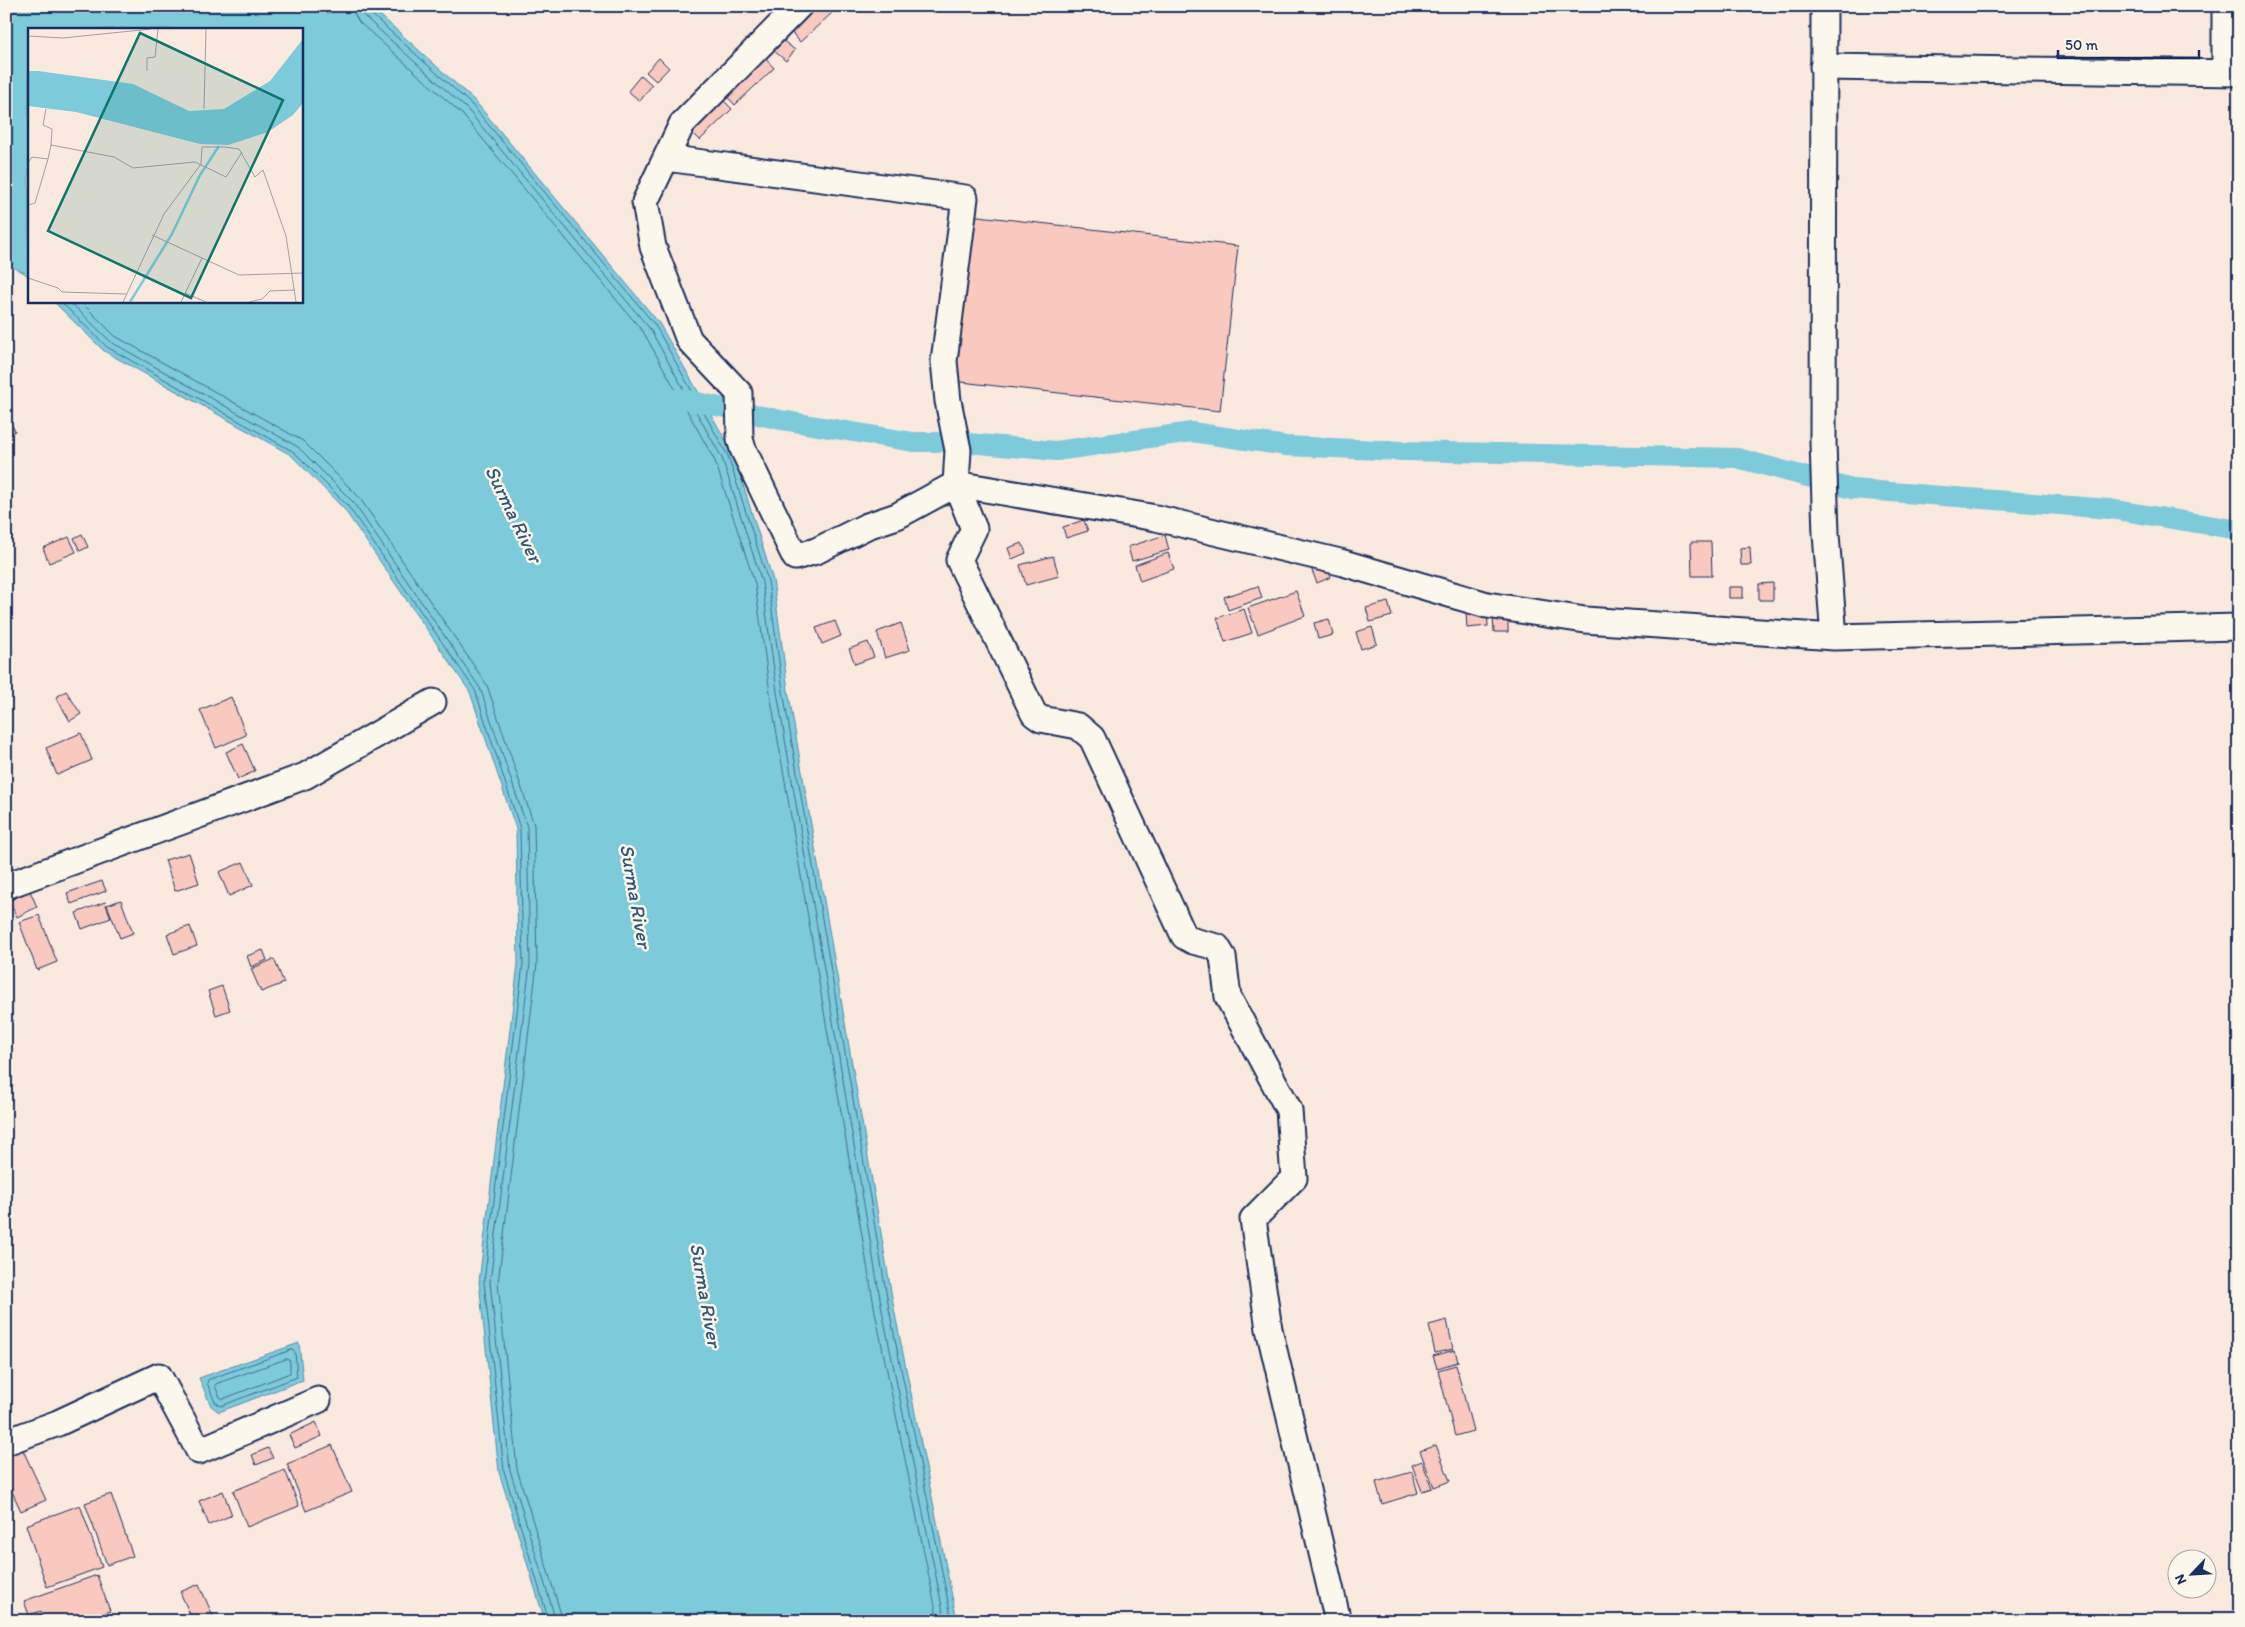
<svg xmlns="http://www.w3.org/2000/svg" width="2245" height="1627" viewBox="0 0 2245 1627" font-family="Itim,sans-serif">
  <rect width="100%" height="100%" fill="#fae9df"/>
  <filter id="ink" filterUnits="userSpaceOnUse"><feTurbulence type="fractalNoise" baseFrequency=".02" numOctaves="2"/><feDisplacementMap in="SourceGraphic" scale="10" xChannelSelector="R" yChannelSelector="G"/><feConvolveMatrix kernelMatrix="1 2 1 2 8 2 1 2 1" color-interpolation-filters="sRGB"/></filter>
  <g filter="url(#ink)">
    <path fill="#7dcadb" stroke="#568ca9" d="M6,6h364l105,95 184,222 74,130 40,127 15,110 106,619 63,312h-412l-46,-149 -20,-190 39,-318 -2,-135 -46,-137 -126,-183 -53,-54 -187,-104 -51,-50h248v-272h-272v248l-6,-5 -17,-8z
      M299,1343l4,37 -84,32 -8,-6 -12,-28z"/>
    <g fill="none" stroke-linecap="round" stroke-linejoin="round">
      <path stroke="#426d90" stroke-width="1" d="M353,6l2,9 4,7 103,92 182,219 71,128 40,123 15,109 105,619 63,309
        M361,6l3,10 103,93 183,220 72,129 40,124 15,110 105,618 63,311
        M367,6l2,6 103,93 183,220 73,131 40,125 15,110 106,618 63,312
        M60,301l47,46 187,105 54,54 127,184 45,138 3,136 -39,318 20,189 45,150
        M69,301l42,41 187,105 55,55 127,186 47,139 3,137 -40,318 20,188 46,151
        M80,301l35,35 188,105 56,56 128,188 47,140 3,139 -39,319 19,186 46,152
        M292,1350l3,2 2,25 -76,29 -6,-4 -8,-19 1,-3z
        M287,1359l3,2v12l-67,26 -3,-2 -5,-11 1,-2z"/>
      <path stroke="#7dcadb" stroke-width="20" d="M679,398l102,22 132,22h44l99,9 136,-19 94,14 116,5 335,7 115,31 258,20 129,21"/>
    </g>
    <path fill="#f9c9c0" stroke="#1b2f5e" d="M810,6h16l6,7 -32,29 -13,-15z
      M781,39l14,11 -9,11 -13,-11z
      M760,53l14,15 -39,37 -14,-15z
      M659,58l10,10 -13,13 -10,-9z
      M641,75l11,10 -12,16 -12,-10z
      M719,96l13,13 -32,31 -13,-13z
      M970,215l268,31 -18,165 -268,-30z
      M6,414l9,17 -9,5z
      M6,491l6,9 -6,3z
      M1084,520l4,11 -22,7 -3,-11z
      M82,534l6,13 -8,4 -6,-13z
      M1165,535l4,15 -37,11 -4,-14z
      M69,537l7,15 -27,11 -6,-15z
      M1691,542h20l1,34h-20z
      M1022,543l4,10 -14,6 -4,-11z
      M1750,547l1,18h-10l-1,-17z
      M1168,553l6,16 -34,12 -5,-16z
      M1053,556l6,20 -33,9 -6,-20z
      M1324,562l7,15 -14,6 -6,-15z
      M1773,583v17h-14v-16z
      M1258,586l4,12 -34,12 -4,-13z
      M1729,587h14v11h-14z
      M1296,591l9,25 -47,18 -10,-26z
      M1388,602l4,14 -22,6 -4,-14z
      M1244,609l8,24 -27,9 -8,-24z
      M1487,612l1,14 -21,2 -1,-15z
      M1493,617h15v15h-14z
      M1329,619l4,16 -15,4 -4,-16z
      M835,621l6,15 -19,8 -6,-16z
      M901,623l9,27 -25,8 -8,-26z
      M1372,627l5,17 -16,5 -5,-17z
      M868,642l6,15 -19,7 -6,-15z
      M66,691l15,23 -11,7 -14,-24z
      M231,697l15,38 -30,13 -16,-38z
      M81,733l11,27 -35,15 -11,-27z
      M243,744l12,27 -17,8 -12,-27z
      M189,853l10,30 -24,8 -10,-31z
      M243,862l10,23 -24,11 -10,-24z
      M102,881l4,10 -35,13 -4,-11z
      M30,891l7,16 -20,10 -8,-16z
      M121,900l12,33 -13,5 -13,-33z
      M105,902l6,16 -29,11 -6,-16z
      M39,915l18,47 -20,8 -18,-48z
      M190,926l7,20 -23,8 -7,-20z
      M263,950l4,10 -16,7 -4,-11z
      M274,959l10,24 -23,9 -10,-23z
      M222,986l8,24 -14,5 -8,-24z
      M1447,1320l6,29 -18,4 -6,-28z
      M1455,1350l3,12 -21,6 -4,-12z
      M1456,1365l17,66 -18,5 -17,-66z
      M316,1422l6,14 -27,12 -6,-13z
      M332,1445l20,47 -46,19 -19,-47z
      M1436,1445l14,36 -16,6 -14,-36z
      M22,1448l24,52 -25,11 -15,-32v-23z
      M268,1448l5,10 -17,7 -4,-10z
      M1422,1461l10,27 -10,3 -10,-26z
      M285,1470l14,36 -52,21 -14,-36z
      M1412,1472l6,21 -36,11 -6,-22z
      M223,1491l9,24 -23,10 -10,-24z
      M111,1494l22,62 -26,9 -22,-62z
      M80,1505l22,62 -55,20 -21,-62z
      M97,1575l13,36 -27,10h-39l-3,-10 -12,4 -5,-14z
      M199,1584l16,37h-22l-13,-29z"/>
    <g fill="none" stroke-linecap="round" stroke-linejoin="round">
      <g stroke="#1b2f5e" stroke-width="29">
        <path id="minor" d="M799,6l-117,118 -37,78 8,45 36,93 50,53 1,46 3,10 52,108 21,-6 51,-25 30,-10 59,-32 200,34 184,44 147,43 98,15 249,17 405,-10
          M1824,6l-1,436 3,92 8,103
          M2225,6v67
          M1823,67l416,6
          M666,158l299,40 -21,163 4,40 10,49 -2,34 18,45 -15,31 75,154 7,5 37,7 14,12 92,198 9,5 24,6 6,10 5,40 61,113 5,68 -41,41 16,110 69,292
          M6,886l299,-110 128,-74
          M6,1442l52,-19 101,-47 40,75 119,-51"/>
      </g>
      <use href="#minor" stroke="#fbf7ec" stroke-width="25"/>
    </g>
  </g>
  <g text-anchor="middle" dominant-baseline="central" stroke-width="5" stroke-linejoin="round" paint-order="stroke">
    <g font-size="20" font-style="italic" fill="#34567d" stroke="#fbf7ec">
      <text transform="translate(514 514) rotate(64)">Surma River</text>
      <text transform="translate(636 896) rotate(80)">Surma River</text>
      <text transform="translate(706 1295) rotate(80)">Surma River</text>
    </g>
  </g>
  <g transform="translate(28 28)">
    <rect width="275" height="275" fill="#fae9df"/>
    <path d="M275,11v64l-10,12 -25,17 -40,13 -28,-1 -124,-32 -48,-6v-35h10l95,13 56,27 35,-2 46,-28z" fill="#7dcadb"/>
    <path fill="none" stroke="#7dcadb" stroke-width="2.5" d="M102,274l42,-68 28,-59 19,-29"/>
    <path fill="none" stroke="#a19fab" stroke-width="1" d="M0,8l35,2 88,-9M119,43v-13l8,-1 3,-28M18,81l-3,16 9,4 -1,16M176,81l2,-80M0,135l4,-6 16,2 3,-14 63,12 19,11 62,-6 31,15 16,-25M0,177l7,-2 13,-44M124,207l87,40 64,-2M0,250l30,10 4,4 64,2M157,265l21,9M95,274l41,-88 37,-50 1,-17h23l14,2 16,28 8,-7 23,66 10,66M153,274l21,-44M221,274l13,-3 8,-8 25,-1"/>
    <path fill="#0f766e" fill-opacity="0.15" stroke="#0f766e" stroke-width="2.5" d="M112,5l143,67 -92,198 -143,-67z"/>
    <rect width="275" height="275" fill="none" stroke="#1b2f5e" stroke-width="2.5"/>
  </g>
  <rect width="2245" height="1627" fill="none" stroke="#fbf7ec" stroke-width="25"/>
  <rect x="12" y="12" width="2220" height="1602" fill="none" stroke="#1b2f5e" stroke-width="2" filter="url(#ink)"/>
  <g transform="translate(2192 1574) rotate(245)"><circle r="24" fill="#fbf7ec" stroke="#a1a7b3"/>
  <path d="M0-4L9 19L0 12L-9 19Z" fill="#1b2f5e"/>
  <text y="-8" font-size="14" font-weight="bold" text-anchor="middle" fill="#1b2f5e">N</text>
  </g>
  <path d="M2058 50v8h141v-8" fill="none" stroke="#1b2f5e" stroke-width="2.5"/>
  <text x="2065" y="50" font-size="15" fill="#1b2f5e" stroke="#fbf7ec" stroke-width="4" paint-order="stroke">50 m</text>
</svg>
